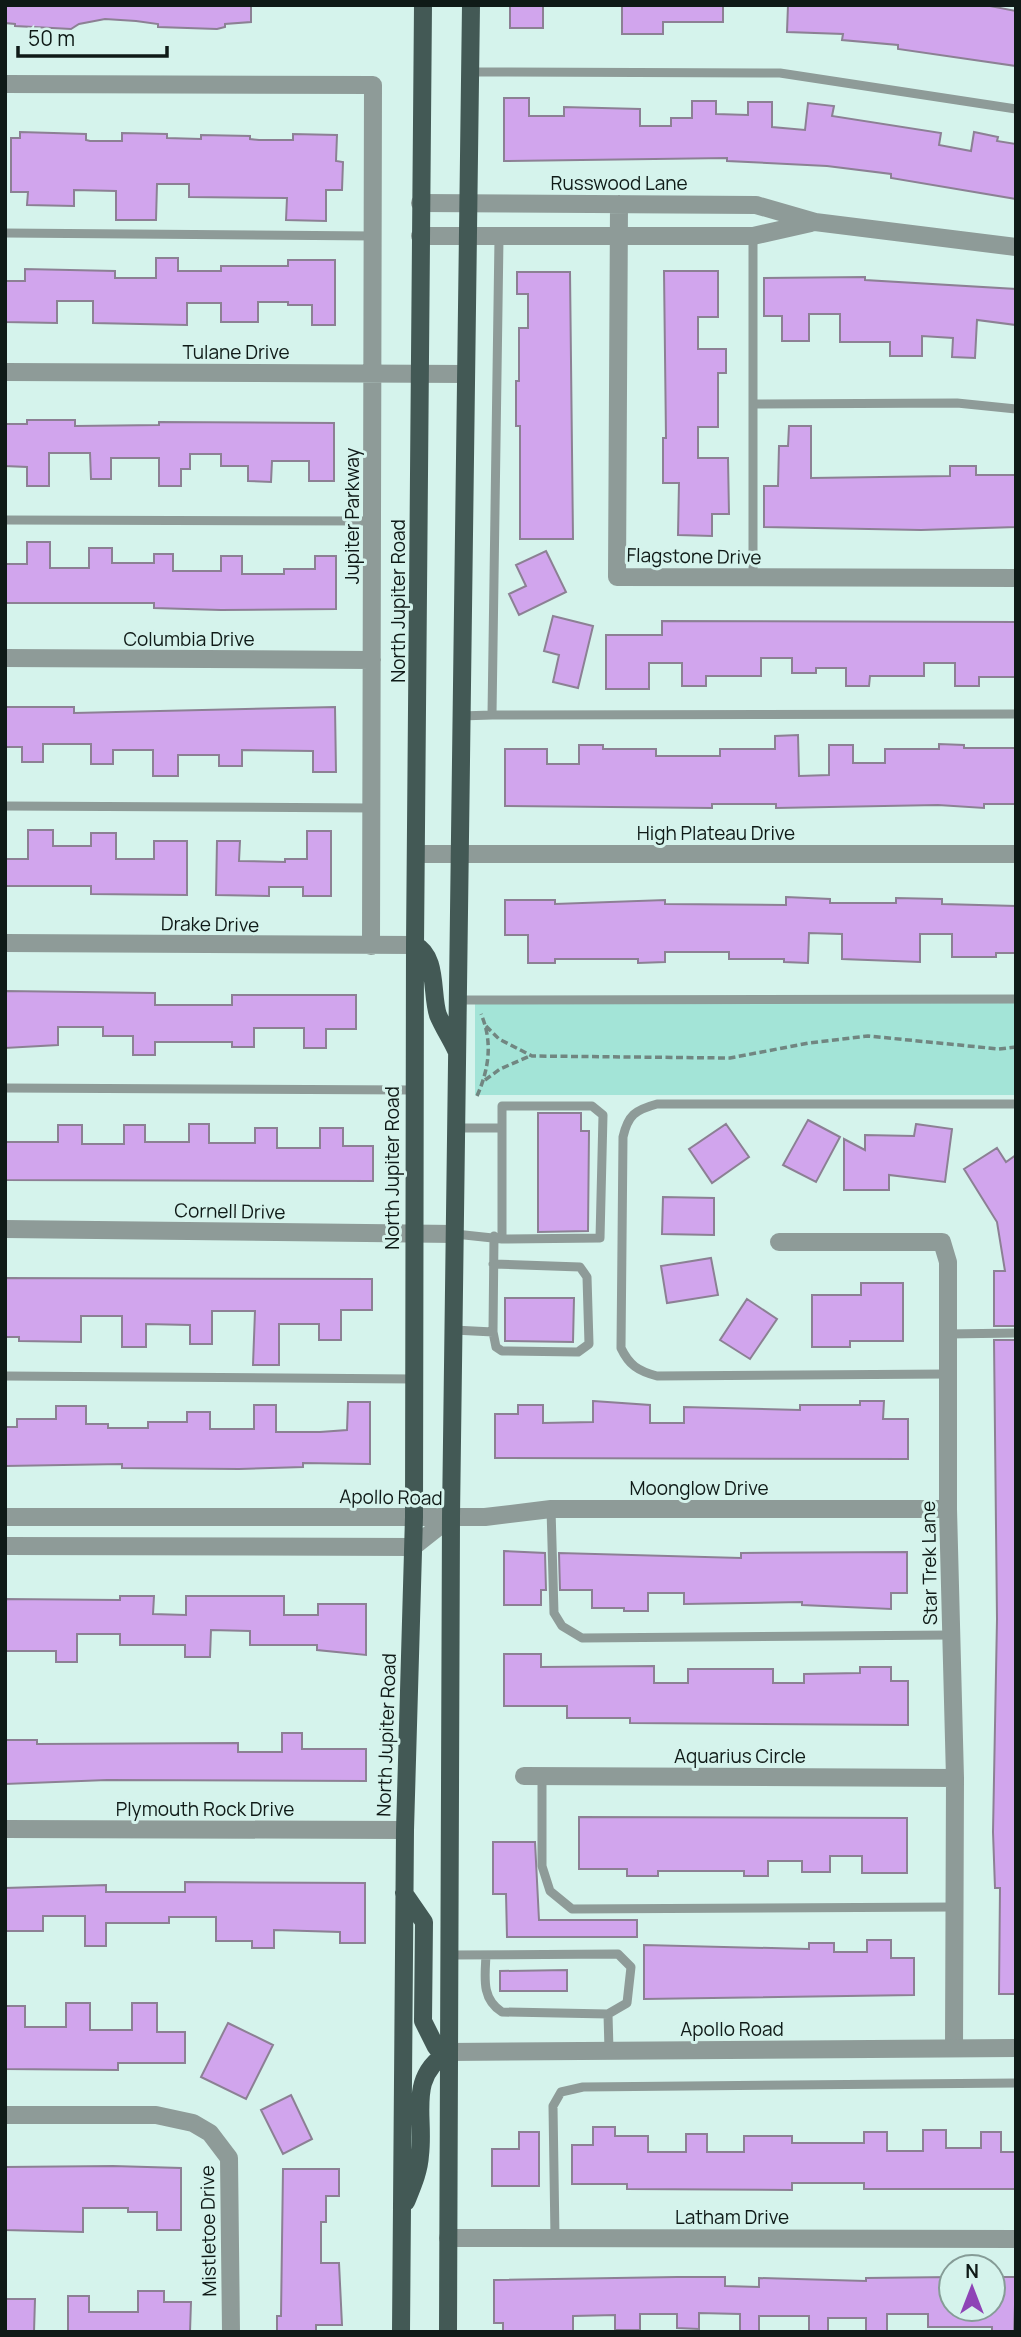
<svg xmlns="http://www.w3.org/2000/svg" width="1021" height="2337" viewBox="0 0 1021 2337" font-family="Manrope,sans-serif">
  <rect width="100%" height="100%" fill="#d5f3ec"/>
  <path fill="#a3e4d7" d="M475,1001h541v94h-541z"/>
  <path fill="#d1a5ed" stroke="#8c8094" stroke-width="2" d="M5,5h246v17l-26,2v3l-8,2 -59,-2v-3l-22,-3 -31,-2 -26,5 -8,5 -56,-3v-2l-10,-1z
    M510,5h33v23h-33z
    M622,5h101v17h-60v12h-41z
    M788,5h197l31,6v55l-118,-17v-4l-56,-5 1,-6 -56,-2z
    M504,98h25v18h35v-9l76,2v17h31v-8h21v-17h24v13l32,1v-13h24v25l33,3 3,-27 26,3 -2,10 109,17 -2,12 32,6 3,-19 24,5 -1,4 19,3v55l-125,-21v-4l-64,-8 -100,-5v-3l-223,3z
    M20,132l66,2v6l4,1h32v-8l45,1v4l34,1v-4l49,1v3l9,1h34v-6l44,1 -1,26 7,1 -1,28h-16v31l-40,-1 1,-22 -98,-1v-13h-32l-1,36h-40v-29l-42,-1v16l-47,-1 1,-13h-17v-54h9z
    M156,258h22v13h43v-5h67v-6h47v65h-23v-20h-24v-3h-30v20h-37v-19h-34v22l-94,-2v-22h-36v22l-52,-1v-41h20v-12l90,2v7h41z
    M664,271h54v46h-20v32h28v24h-8v54h-20v31h30l1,56h-17v22l-34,-1 1,-52h-16v-45h3z
    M517,272h53l3,267h-53v-113h-4v-45h3v-53h9v-34h-11z
    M865,277v3l151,9v36l-39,-5 -2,38 -23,-1 1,-19 -31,-2v20h-32v-14h-50v-28h-31v27h-27v-25h-18v-38z
    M27,420h48v6l84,-1v-3l175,1v58h-25v-20h-37l-1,21 -23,-1v-15h-27v-12h-31v15h-9v17h-22v-28h-48v21h-20l-1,-26h-41v33h-22v-19l-22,-1v-42h22z
    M789,426h22v52l139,-2v-10h26v9h40v52l-95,3 -157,-3v-41h14l1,-40h9z
    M27,542h23v26h39v-20h23v15h42v-9h19v17h48v-15h21v18h42v-5h31v-13h21v53l-115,1 -67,-2v-5h-149v-39h22z
    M546,551l20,41 -47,23 -10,-21 17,-8 -10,-21z
    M553,616l40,10 -15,62 -25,-6 6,-27 -15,-4z
    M662,621l354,1v55h-37v9h-24v-23h-31v13h-54l-1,10h-23v-18h-30v5h-24v-15h-31v18h-55v10h-24v-23h-33v26h-43v-54h56z
    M5,707h69v6l261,-6 1,65h-23v-21l-71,-1v16h-23v-11h-41v21h-25v-26h-40v14h-22v-20h-48v18h-21v-15h-17z
    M798,735l1,41 30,-1v-30h24v18h32v-14h54v-5l25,1v3h52v56h-32v4l-46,-3 -162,3v-4h-64v4l-207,-2v-57h42v15h32v-19h24v4h53v7h64v-7h55v-13z
    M28,830h25v16h38v-13h25v26h38v-18h33v54l-96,-1v-8h-86v-27h23z
    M307,831h24v65h-28v-9h-34v9l-53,-1 1,-54h23l-1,20 46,1v-3h22z
    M786,897l44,2v4h66v-5l46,1v5l74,2v47h-20v4h-44v-23h-32v28l-78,-3v-25l-33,-1 -1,30 -24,-1v-3h-55v-7h-64v10l-27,1v-4h-83v4h-27v-28h-23v-35h50v4l110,-4v4l121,1z
    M5,991l150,2v12h77v-10h124v34h-30v19h-22v-20h-50v19h-22v-5h-77v13h-22v-19h-30v-9h-45v18l-53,3z
    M538,1113h43v18h8l-1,100 -50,1z
    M808,1120l32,17 -24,45 -33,-17z
    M189,1124h20v19h46v-15h22v20h43v-20h23v18h30v35l-368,-1v-38h53v-17h24v19h42v-19h21v17h44z
    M726,1124l23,33 -37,26 -23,-34z
    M916,1124l36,5 -7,53 -56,-7v15h-45v-51l21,11v-15l49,1z
    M997,1148l9,14 10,-7v171h-22v-55h11l-8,-49 -33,-53z
    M663,1197l51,1v37l-52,-1z
    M711,1258l7,37 -51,8 -6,-37z
    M5,1278l367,1v31h-31v30h-22v-16h-40v41h-26l2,-54h-43v33h-22v-19l-44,-1v23h-24v-31h-41v26l-62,-1v-4h-14z
    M861,1283h42v58h-53v6h-38v-52h49z
    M505,1298h69l-1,44 -68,-1z
    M747,1299l30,20 -27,40 -30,-19z
    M994,1340h22v654h-17l1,-106h-5l-2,-56 4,-213z
    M593,1401l57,4v18h34v-16l116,3v-5h60v-4h24l-1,18h25v40l-413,-1v-44h23v-9h25v18l50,-1z
    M348,1402h22v62l-67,-1v4l-64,2 -117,-1v-4l-117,2v-39h12v-8h39v-13h30v18h22v4h40v-6h39v-10h23v17h44v-24h22v27h44l27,-2z
    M504,1551l41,2 1,37h-5v15h-37z
    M907,1552v41h-16v16l-89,-4v-3l-118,2v-11h-36v18h-24v-3h-32v-18h-32l-1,-37 182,5v-5z
    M120,1596h34l-1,18 33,1v-19h98v19h34v-11h48v51l-49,-5v-5h-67v-14l-39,-1 -1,27h-25v-12h-65v-11h-43v28h-21v-11h-51v-52l115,1z
    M504,1654h37v13l113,-1v17h34v-14h85v14h31v-9l56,-1v-6h31v14h17v44l-278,-2v-5h-63v-12h-63z
    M282,1733h20v16h64v32l-259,-1 -102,4v-44h32v4l201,-1v9h44z
    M579,1817l328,1v55h-45v-17h-32v16h-28v-11h-34v15h-24v-5h-86v5h-31v-7h-48z
    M493,1842h42l4,78h98v17h-130l-1,-43h-13z
    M185,1882l180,1v60h-25v-11l-66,-2v18h-22v-7h-36v-24h-47v6h-63v23h-21v-30h-42v15h-38v-43l101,-3v7h79z
    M867,1940h24v18h23v37l-270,4v-54l165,4v-6h25v9h33z
    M567,1970v21h-67v-20z
    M66,2003h24v27h42v-27h25v29h28v31h-67v7l-113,-1v-63h20v21h41z
    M228,2023l45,22 -27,54 -45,-22z
    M291,2095l21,44 -29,15 -22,-44z
    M593,2127h22v9h33v16h38v-18h21v18h37v-16h48v7h72v-11h23v19h36v-21h23v18h35v-16h20v20h15v37h-152v-6h-72v7l-165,-1v-5h-55v-39h21z
    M519,2132h20v54h-47v-37h27z
    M113,2166l68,2v62h-24v-18h-29v-4h-45v24l-78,-2v-63z
    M283,2169h56v27h-13v26h-5v41h18l3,62h-26v7h-39v-16h4z
    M677,2277h48v9l34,1v-9l107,3v-3l85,-1v32h42v-32h23l-2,55h-22v-5h-64v-13h-41v18h-21v-14h-38v14h-19v-16h-50v16h-19v-18l-41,-1v16l-22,-1v-14h-37v16h-25v-15l-42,1v16h-70v-9h-9v-43z
    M138,2291h26v11h27l-1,30h-122v-36h21v16h49z
    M5,2299h30l-1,33h-29z"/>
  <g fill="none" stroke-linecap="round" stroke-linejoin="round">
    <path stroke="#718681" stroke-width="3.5" stroke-dasharray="7 3.5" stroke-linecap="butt" d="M486,1026l13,13 33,17 198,2 79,-15 59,-7 131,13 17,-2
      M485,1080l15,-11 30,-13
      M477,1096c12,-27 16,-54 4,-82"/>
    <path stroke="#8e9b98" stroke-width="9" d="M472,72l308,1 236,36
      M5,233l369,3
      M753,236v342
      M499,238l-7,477 524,-1
      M753,404l204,-1 59,6
      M5,520l368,1
      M460,716l32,-1
      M5,806l366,2
      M459,1000l557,-1
      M5,1088l409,2
      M457,1128h45
      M455,1234l47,5 98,-1 3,-123 -11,-9h-90v133
      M454,1330l39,2 1,-96
      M493,1332l3,15 6,4 76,1 11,-8 -2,-67 -7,-10 -87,-3
      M948,1334l68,-1
      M948,1374l-291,2c-19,-5 -28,-11 -36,-28l2,-211c5,-22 12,-27 34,-33h359
      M5,1376l408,3
      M551,1509l3,104 8,13 20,12 370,-3
      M542,1776v90l8,25 22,18 382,-2
      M450,1955l168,-1 13,13 -4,36 -19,11 1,36
      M486,1955c-1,22 -5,44 16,57l106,2
      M555,2238l-2,-132 8,-14 22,-5 433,-4"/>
    <path stroke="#8e9b98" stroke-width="18" d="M5,84l368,1 -2,861
      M420,203l336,2 59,17 201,25
      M619,204l-2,373 399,1
      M420,236h333l58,-13
      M5,372l461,2
      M5,658l367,2
      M416,854h600
      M5,943l410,2
      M5,1229l450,5
      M779,1242h163l6,20v247l7,269 -1,270
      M451,1517h34l66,-8h397
      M524,1776l431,2
      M5,1829l400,1
      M5,2115h151l37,8 17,10 19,25 2,174
      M448,2238l568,1"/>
    <path stroke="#8e9b98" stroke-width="18" d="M5,1517h446
      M5,1546l408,1 38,-30
      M448,2052l568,-4"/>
    <path stroke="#435955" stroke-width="18" d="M415,945c23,11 16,49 23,70 5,12 13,24 18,35
      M404,1893l20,29 -1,99 13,26 12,5
      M406,2202c6,-15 13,-30 14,-47 5,-41 -13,-77 28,-103
      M401,2332l4,-502 9,-313 1,-572 8,-940
      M448,2332l3,-815 20,-1512"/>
  </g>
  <g text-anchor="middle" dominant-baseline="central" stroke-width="6" stroke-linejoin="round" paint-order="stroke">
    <g font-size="19" fill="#0f1a17" stroke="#d5f3ec">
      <text x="619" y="183">Russwood Lane</text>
      <text x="236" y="352">Tulane Drive</text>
      <text transform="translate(352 516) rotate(-90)">Jupiter Parkway</text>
      <text transform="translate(694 556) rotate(1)">Flagstone Drive</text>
      <text transform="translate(398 601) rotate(-90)">North Jupiter Road</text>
      <text x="189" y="639">Columbia Drive</text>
      <text x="716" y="833">High Plateau Drive</text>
      <text transform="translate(210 924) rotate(1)">Drake Drive</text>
      <text transform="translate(392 1168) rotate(-90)">North Jupiter Road</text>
      <text transform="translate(230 1211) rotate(1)">Cornell Drive</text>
      <text x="699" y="1488">Moonglow Drive</text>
      <text transform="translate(391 1497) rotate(1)">Apollo Road</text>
      <text transform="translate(929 1563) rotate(-91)">Star Trek Lane</text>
      <text transform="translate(386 1735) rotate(-88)">North Jupiter Road</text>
      <text x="740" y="1756">Aquarius Circle</text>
      <text x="205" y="1809">Plymouth Rock Drive</text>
      <text x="732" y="2029">Apollo Road</text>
      <text x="732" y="2217">Latham Drive</text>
      <text transform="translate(208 2231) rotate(-91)">Mistletoe Drive</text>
    </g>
  </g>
  <rect width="1021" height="2337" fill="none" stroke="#0f1a17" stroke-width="14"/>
  <g transform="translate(972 2288)"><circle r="33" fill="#d5f3ec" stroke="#869c97" stroke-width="2"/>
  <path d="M0-5L12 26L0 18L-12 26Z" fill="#8e44b6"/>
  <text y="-10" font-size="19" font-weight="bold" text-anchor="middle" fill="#0f1a17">N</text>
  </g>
  <path d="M18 46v10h149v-10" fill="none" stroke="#0f1a17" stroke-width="3.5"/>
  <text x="28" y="46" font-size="21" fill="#0f1a17" stroke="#d5f3ec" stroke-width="5" paint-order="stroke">50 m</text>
</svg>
